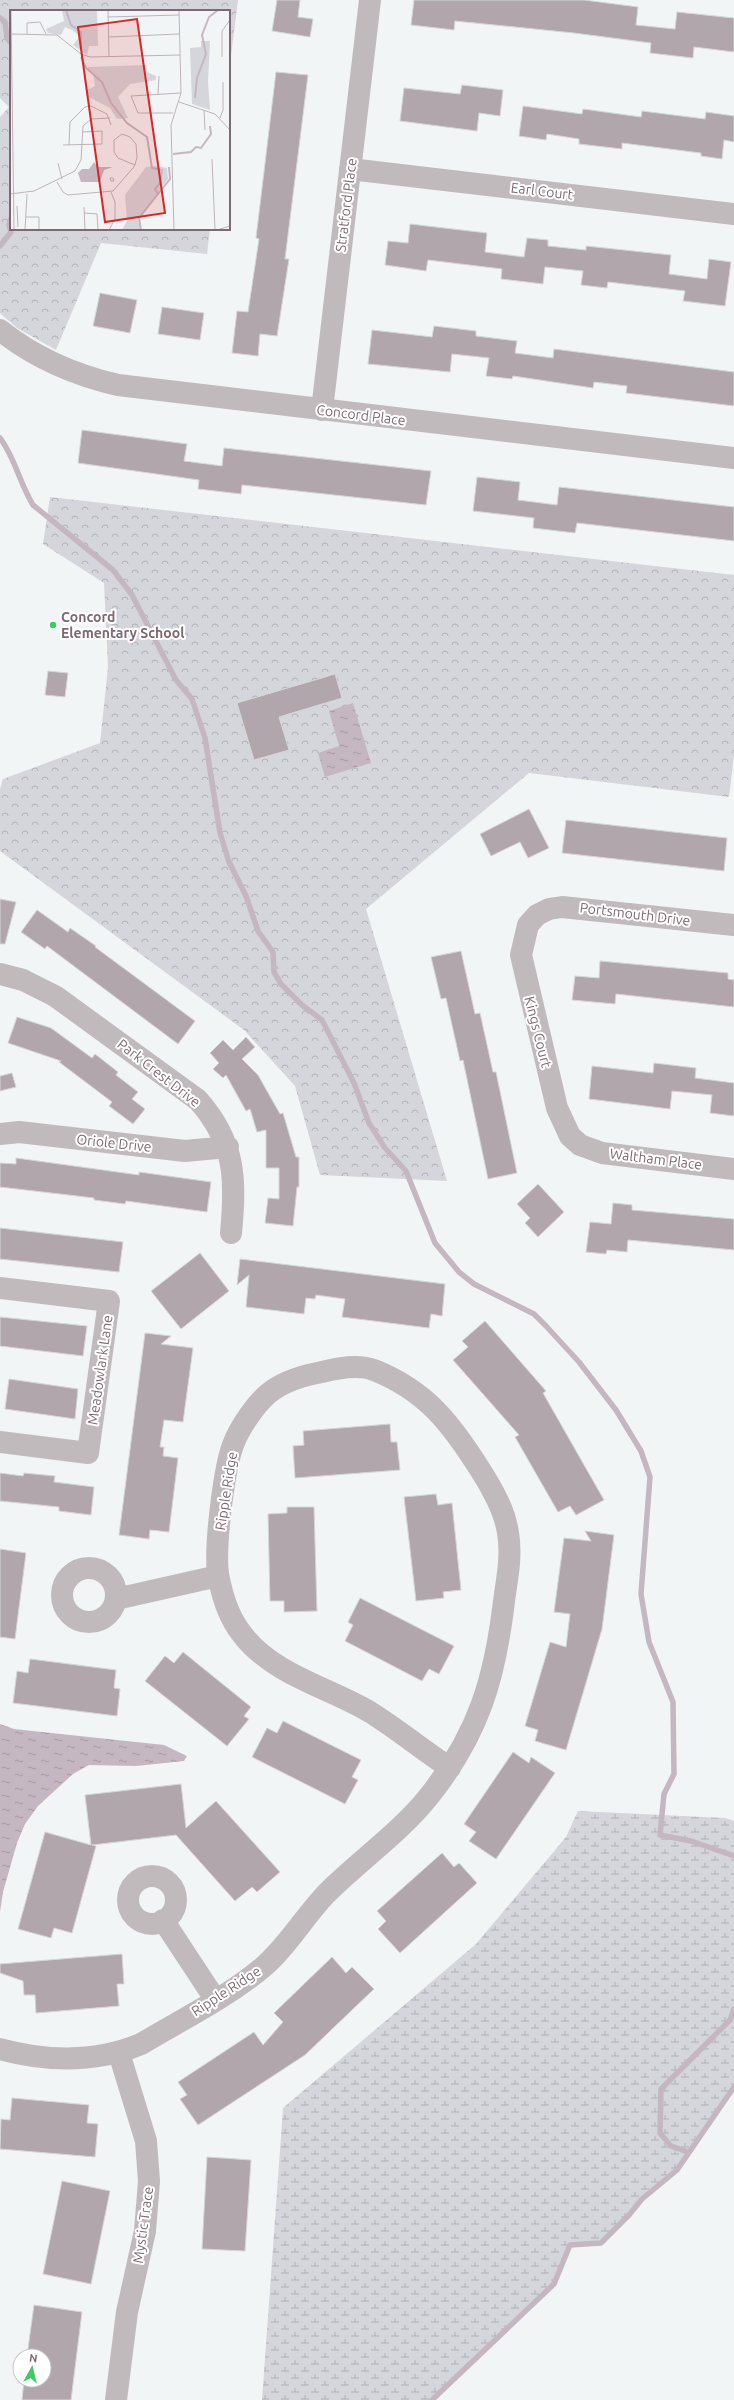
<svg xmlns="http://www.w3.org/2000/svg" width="734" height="2400" viewBox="0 0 734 2400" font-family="Ubuntu,sans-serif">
  <defs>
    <pattern id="wetland-marsh" width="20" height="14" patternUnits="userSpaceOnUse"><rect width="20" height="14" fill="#d4d6db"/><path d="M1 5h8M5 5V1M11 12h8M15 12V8" fill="none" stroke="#b1b1b6"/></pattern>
    <pattern id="park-crowns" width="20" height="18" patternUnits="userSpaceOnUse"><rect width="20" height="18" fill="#d4d6db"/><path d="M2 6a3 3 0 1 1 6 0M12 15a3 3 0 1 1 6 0" fill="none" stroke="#b1b1b6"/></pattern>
    <pattern id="water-ripples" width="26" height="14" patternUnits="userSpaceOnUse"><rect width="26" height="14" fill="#c5b7c1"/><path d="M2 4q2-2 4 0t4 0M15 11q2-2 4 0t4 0" fill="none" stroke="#a599a1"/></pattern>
  </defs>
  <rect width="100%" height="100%" fill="#f2f5f5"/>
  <path fill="url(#wetland-marsh)" d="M578,1811l147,7 9,3v266l-57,83 -35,29 -41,44 -31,2 -16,39 -122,116h-170l21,-292 193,-164 90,-107z"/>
  <path fill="url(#park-crowns)" d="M0,0h238l-9,72v-61h-218v218h199l-3,25 -106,-11 -45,107 -39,-22 -17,-15v-196l9,-10 -9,-9z
    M50,497l684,78v180l-5,42 -200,-24 -163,136 81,272 -127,-6 -25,-89 -51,-56 -244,-179v-62l3,-10 97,-36 8,-76 -4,-84 -61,-39z"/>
  <path fill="url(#water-ripples)" d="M353,703l18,60 -46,14 -7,-24 21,-7 -10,-35z
    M0,1724l14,5 150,16 23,11 -3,5 -48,5 -47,-1 -16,9 -35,32 -13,18 -8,19 -14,49 -3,20z"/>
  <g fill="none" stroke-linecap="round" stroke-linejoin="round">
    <path stroke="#c5b7c1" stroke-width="5.5" d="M0,18l5,4 2,16 4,5
      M0,246l11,-14 -2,-7 2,-7
      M0,438c15,20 20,46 33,67l80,65 19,25 44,85 16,19 13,39 15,95 9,29 17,34 12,35 15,21 1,20 7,12 21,21 20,15 32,63 15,40 16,25 21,23 29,72 24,29 15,12 60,30 12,12 33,36 37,48 25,41 9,26 -9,117 8,48 24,60 1,72 -10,20 -4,41 31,6 43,15
      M688,2152l-17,-6 -11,-13 1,-44 69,-69 4,-11
      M432,2400l122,-116 16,-39 31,-2 28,-28 13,-16 35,-29 57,-83"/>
  </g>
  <path fill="#b1a6ab" stroke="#d5d6d6" d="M277,0h23l-2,17 15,2 -3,18 -38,-6z
    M414,0h170l54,7 -2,18 39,4 2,-17 57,6v34l-40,-5 -1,11 -43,-5 1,-10 -77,-10 -119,-12 -1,9 -43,-5z
    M276,72l32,3 -23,184h4l-12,77 -17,-2 -2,22 -26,-3 5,-42 11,1 11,-73 -3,-1z
    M462,85l41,5 -3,26 -21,-3 -2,18 -77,-10 4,-33 56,6z
    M523,106l59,8 1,-5 58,8 1,-6 63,8 1,-7 28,4v26l-10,-2 -2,19 -21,-3v-3l-79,-10v6l-43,-5v-5l-32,-5 -1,6 -27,-4z
    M410,224l77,9 -2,19 39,5 3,-19 21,2v6l38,4v-4l85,9 -2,19 38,5 2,-20 22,3 -6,44 -42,-5 2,-10 -77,-9 -1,6 -26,-3 2,-14 -38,-4 -2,17 -42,-5 1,-10 -74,-9 -2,11 -41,-6 3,-24 20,2z
    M100,293l37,7 -7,33 -37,-7z
    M162,307l42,6 -4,27 -42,-6z
    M434,326l42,5v5l41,5 -2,12 38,5 1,-9 180,23v34l-108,-13 1,-7 -33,-4 -1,6 -80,-12 -1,3 -26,-3 3,-18 -37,-4 -2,18 -82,-8 4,-34 60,7z
    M82,430l105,14 -3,17 38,5 2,-18 207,23 -5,34 -184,-20 -1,9 -43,-5 1,-9 -121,-17z
    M477,477l43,5 -2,18 39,5 2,-18 175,20v34l-157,-18 -2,10 -42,-5 1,-10 -61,-7z
    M48,671l20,2 -3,24 -20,-2z
    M335,674l7,24 -63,19 10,33 -35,10 -17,-57z
    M529,809l20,39 -21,10 -8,-16 -29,14 -11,-22z
    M566,820l161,18 -3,33 -162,-18z
    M0,899l16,3 -11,42h-5z
    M37,910l31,22 2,-4 26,18 -1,1 100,74 -17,23 -131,-98 -2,3 -24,-17z
    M461,951l14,63 5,-1 13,59h3l21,101 -29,6 -25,-119 -3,1 -14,-63 -5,1 -10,-42z
    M600,961l128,12v6l6,1v27l-118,-13 -1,10 -43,-4 3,-24 24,2z
    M17,1017l34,11 41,30 3,-4 23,18 -2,3 22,17 -6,7 13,10 -12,15 -24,-18 3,-4 -53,-40 2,-1 -53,-18z
    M246,1037l9,10 -13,12 16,16 22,39 3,-1 13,44h3v30h-2l-4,39 -28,-3 3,-25 11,1v-31h-13v-38l-9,2 -7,-23 -4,2 -20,-36 -3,3 -10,-9 6,-6 -9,-10 13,-13 10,10z
    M654,1063l42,5 -1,10 39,5v33l-24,-3 2,-18 -40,-4 -2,18 -81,-10 3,-33 61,7z
    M12,1073l4,14 -16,4v-15z
    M16,1158l123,17v-3l72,10 -4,30 -81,-11 -1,3 -31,-4v-2l-94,-11v-24l16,1z
    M538,1184l26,28 -26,25 -13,-14 5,-5 -13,-14z
    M613,1203l19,2v5l102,9v31l-106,-10 -1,12 -20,-2 -1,4 -20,-2 4,-30 21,2z
    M0,1228l123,14 -4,30 -119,-13z
    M200,1253l29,38 -48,38 -30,-38z
    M240,1259l205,25 -3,32 -11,-2 -2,14 -87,-11 3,-18 -29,-4 -1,4 -9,-1 -2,16 -58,-7 3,-32 -12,10z
    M0,1317l87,9 -4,30 -83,-10z
    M485,1321l61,70 -3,2 61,107 -28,15 -6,-9 -12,6 -43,-75 4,-2 -66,-75 15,-13 -6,-6z
    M145,1333l26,3 -10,8 32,4 -10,74 -19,-2 -4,27h4l-1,9 15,2 -9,74 -19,-2 -1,9 -30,-4z
    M9,1379l69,10 -3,30 -70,-10z
    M390,1424l1,18h6l3,28 -105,8 -2,-32 11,-1 -1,-14z
    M0,1473l23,3 1,-3 31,3 -1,6 40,5 -3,28 -32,-4v-4l-59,-6z
    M436,1494l2,11 14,-2 9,87 -18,2 1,6 -28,3 -12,-104z
    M287,1507h27l3,104 -33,1v-11h-14l-2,-87 19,-1z
    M585,1531l29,4 -12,94 -36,121 -31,-9 3,-11 -13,-4 25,-84 16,5 4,-33 -16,-2 10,-74 27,3z
    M0,1549l26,4 -11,86 -15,-2z
    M360,1598l94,48 -15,28 -10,-5 -7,12 -77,-40 8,-16 -5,-3z
    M183,1652l68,55 -7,9 5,3 -22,27 -82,-65 20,-25 9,7z
    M30,1659l86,11 -2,18 6,1 -3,27 -104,-13 4,-32 11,2z
    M283,1721l78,39 -9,17 6,3 -13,24 -93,-47 15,-29 10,5z
    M513,1752l16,11 2,-6 24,16 -59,86 -27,-18 7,-9 -12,-8z
    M181,1784l5,44 30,-27 64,71 -23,20 -5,-5 -17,14 -59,-66 -84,10 4,1 -24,87 -18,-5 -3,10 -33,-9 27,-97 46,13 -6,-50z
    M442,1853l12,14 5,-4 18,20 -77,70 -22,-24 8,-8 -9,-10z
    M122,1954l2,30h-7l2,22 -83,7 -1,-18h-11l-1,-14 -23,-8v-9z
    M332,1957l14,16 6,-6 22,22 -69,66 -107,70 -18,-26 7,-4 -9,-13 76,-50 9,13 20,-23 -9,-9z
    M12,2098l77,7 -2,18 11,1 -3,33 -95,-8 1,-30 9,1z
    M207,2157l44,3 -6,91 -43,-2z
    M62,2181l48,10 -19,93 -48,-10z
    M34,2305l48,7 -11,88h-49l2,-20h20v-24h-17z"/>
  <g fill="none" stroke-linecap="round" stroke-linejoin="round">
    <path stroke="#c1babd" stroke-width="22" d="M350,169l384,45
      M0,330c35,28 75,45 118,55l616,73
      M322,410l48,-410
      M734,925l-172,-18 -13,2 -12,6 -9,10 -7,30 36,153 13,28 10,9 22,8 132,16
      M0,974l23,6 32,16 143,104c38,43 38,80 33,133
      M0,1134l19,-2 166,19 43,-4
      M0,1288l109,13 -21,152 -88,-11
      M62 1595a27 27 0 1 1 54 0a27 27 0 1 1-54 0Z
      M116,1599l102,-23
      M128 1900a24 24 0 1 1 48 0a24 24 0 1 1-48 0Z
      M163,1920l52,79
      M0,2049c48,13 95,14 141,-5 40,-24 85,-46 121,-76 25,-21 42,-51 64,-74 34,-34 75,-62 104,-99 49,-62 65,-117 74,-194 3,-22 8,-45 4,-68 -3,-22 -15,-43 -27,-62 -29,-46 -54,-80 -107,-101 -16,-6 -36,-2 -52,2 -16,3 -36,9 -49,18 -15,10 -34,38 -40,55 -9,24 -20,109 -14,134 4,20 10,39 23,55 31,41 86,53 128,78 27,17 53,38 80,56
      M116,2400l11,-88 18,-81 4,-50 -3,-40 -27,-88"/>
  </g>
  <circle fill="#39ce65" stroke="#fff" stroke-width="1.5" cx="53" cy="625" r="4"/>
  <g text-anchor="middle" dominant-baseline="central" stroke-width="4" stroke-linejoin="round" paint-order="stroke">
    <g font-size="14" fill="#7f6873" stroke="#fff">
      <text transform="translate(542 191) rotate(7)">Earl Court</text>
      <text transform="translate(346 205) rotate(-83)">Stratford Place</text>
      <text transform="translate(361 415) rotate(7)">Concord Place</text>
      <text transform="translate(635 914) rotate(7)">Portsmouth Drive</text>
      <text transform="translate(538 1032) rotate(76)">Kings Court</text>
      <text transform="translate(159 1073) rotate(38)">Park Crest Drive</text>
      <text transform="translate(114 1143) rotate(6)">Oriole Drive</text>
      <text transform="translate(656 1159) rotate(7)">Waltham Place</text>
      <text transform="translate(100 1370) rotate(-82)">Meadowlark Lane</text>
      <text transform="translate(226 1491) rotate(-81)">Ripple Ridge</text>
      <text transform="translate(226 1991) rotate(-33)">Ripple Ridge</text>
      <text transform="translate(143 2225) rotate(-82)">Mystic Trace</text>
    </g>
    <g font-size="14" font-weight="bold" fill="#7f6873" stroke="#fff" text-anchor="start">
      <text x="61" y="617">Concord<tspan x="61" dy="16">Elementary School</tspan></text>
    </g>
  </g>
  <g transform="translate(10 10)">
    <rect width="220" height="220" fill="#f2f5f5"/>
    <path d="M147,156l10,2 1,11 -29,39 2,12h-19l5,-9 -2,-26 21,-28z" fill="#d4d6db"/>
    <path d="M52,0h35l1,36h-9l-2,9 -14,-10 7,-9 -8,-6 -7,-3 -4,8 -13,-2 -2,-4 18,-8zM191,31h9l-2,41 2,28 -18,-6 -2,-56 11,-1zM136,55l1,7 9,4v4l-26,4 -12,13 10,21 -11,1 -7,-11 -23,-12v-6l8,-4 -2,-13 -5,-2v-4z" fill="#d4d6db"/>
    <path d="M84,152l4,5h15l-9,3 -4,12h-19l-3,-9 4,-4h7z" fill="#c5b7c1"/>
    <path fill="none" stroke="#c5b7c1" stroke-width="2" d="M56,0l5,15 10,7v18M71,47l5,11 16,14 9,21 16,20 20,14 5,31 10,2 -2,13 -5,6 3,5M185,88l2,-20 9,-24 -4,-19 7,-18 9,-7M163,144l18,-2 5,-5 5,1 10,-14 -1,-8M131,220l-2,-12 31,-39 -1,-12"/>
    <path fill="none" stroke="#bdb4b9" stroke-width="1" d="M1,0l3,220M98,0l1,47M98,7l71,-2M1,24l46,1 24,19 9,3 90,-2M17,24v-11l13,-1 6,12M98,27l71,-3M212,47v-26l8,-11M148,84l1,-18M169,92l36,12 15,16M194,100l1,20M163,103h-35l-7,-17 50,-3M210,108l3,-8v-28M53,135l39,-1v-13l-20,1M59,135l1,-23 15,-15 6,-1 16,8 4,11M202,149l3,71M48,153l4,16M103,168l1,3h-3l-1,-3zM47,172l6,10 5,3 45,-4 20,-23 2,-3 1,-4 1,-3 -1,-14 -6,-7 -8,-3 -8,6v12l4,6 17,7M0,184l24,-3 41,-20 6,-11 2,-34 8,-7 19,-1M7,196l1,21M74,197l1,23M74,203l13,1 1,16M16,207h13v13M15,220l2,-36M99,220l6,-11v-17l-4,-10M164,220l-3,-105 10,-32 -2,-83M207,220l13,-4"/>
    <path fill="#d62828" fill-opacity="0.15" stroke="#d62828" stroke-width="2" d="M127,9l28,194 -60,9 -27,-195z"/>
    <rect width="220" height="220" fill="none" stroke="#7f6873" stroke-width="2"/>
  </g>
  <g transform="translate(32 2368) rotate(8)"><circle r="19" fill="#ffffff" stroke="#ccc3c7"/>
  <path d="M0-3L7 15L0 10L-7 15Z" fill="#39ce65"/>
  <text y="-6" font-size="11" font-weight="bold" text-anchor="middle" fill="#7f6873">N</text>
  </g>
</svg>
